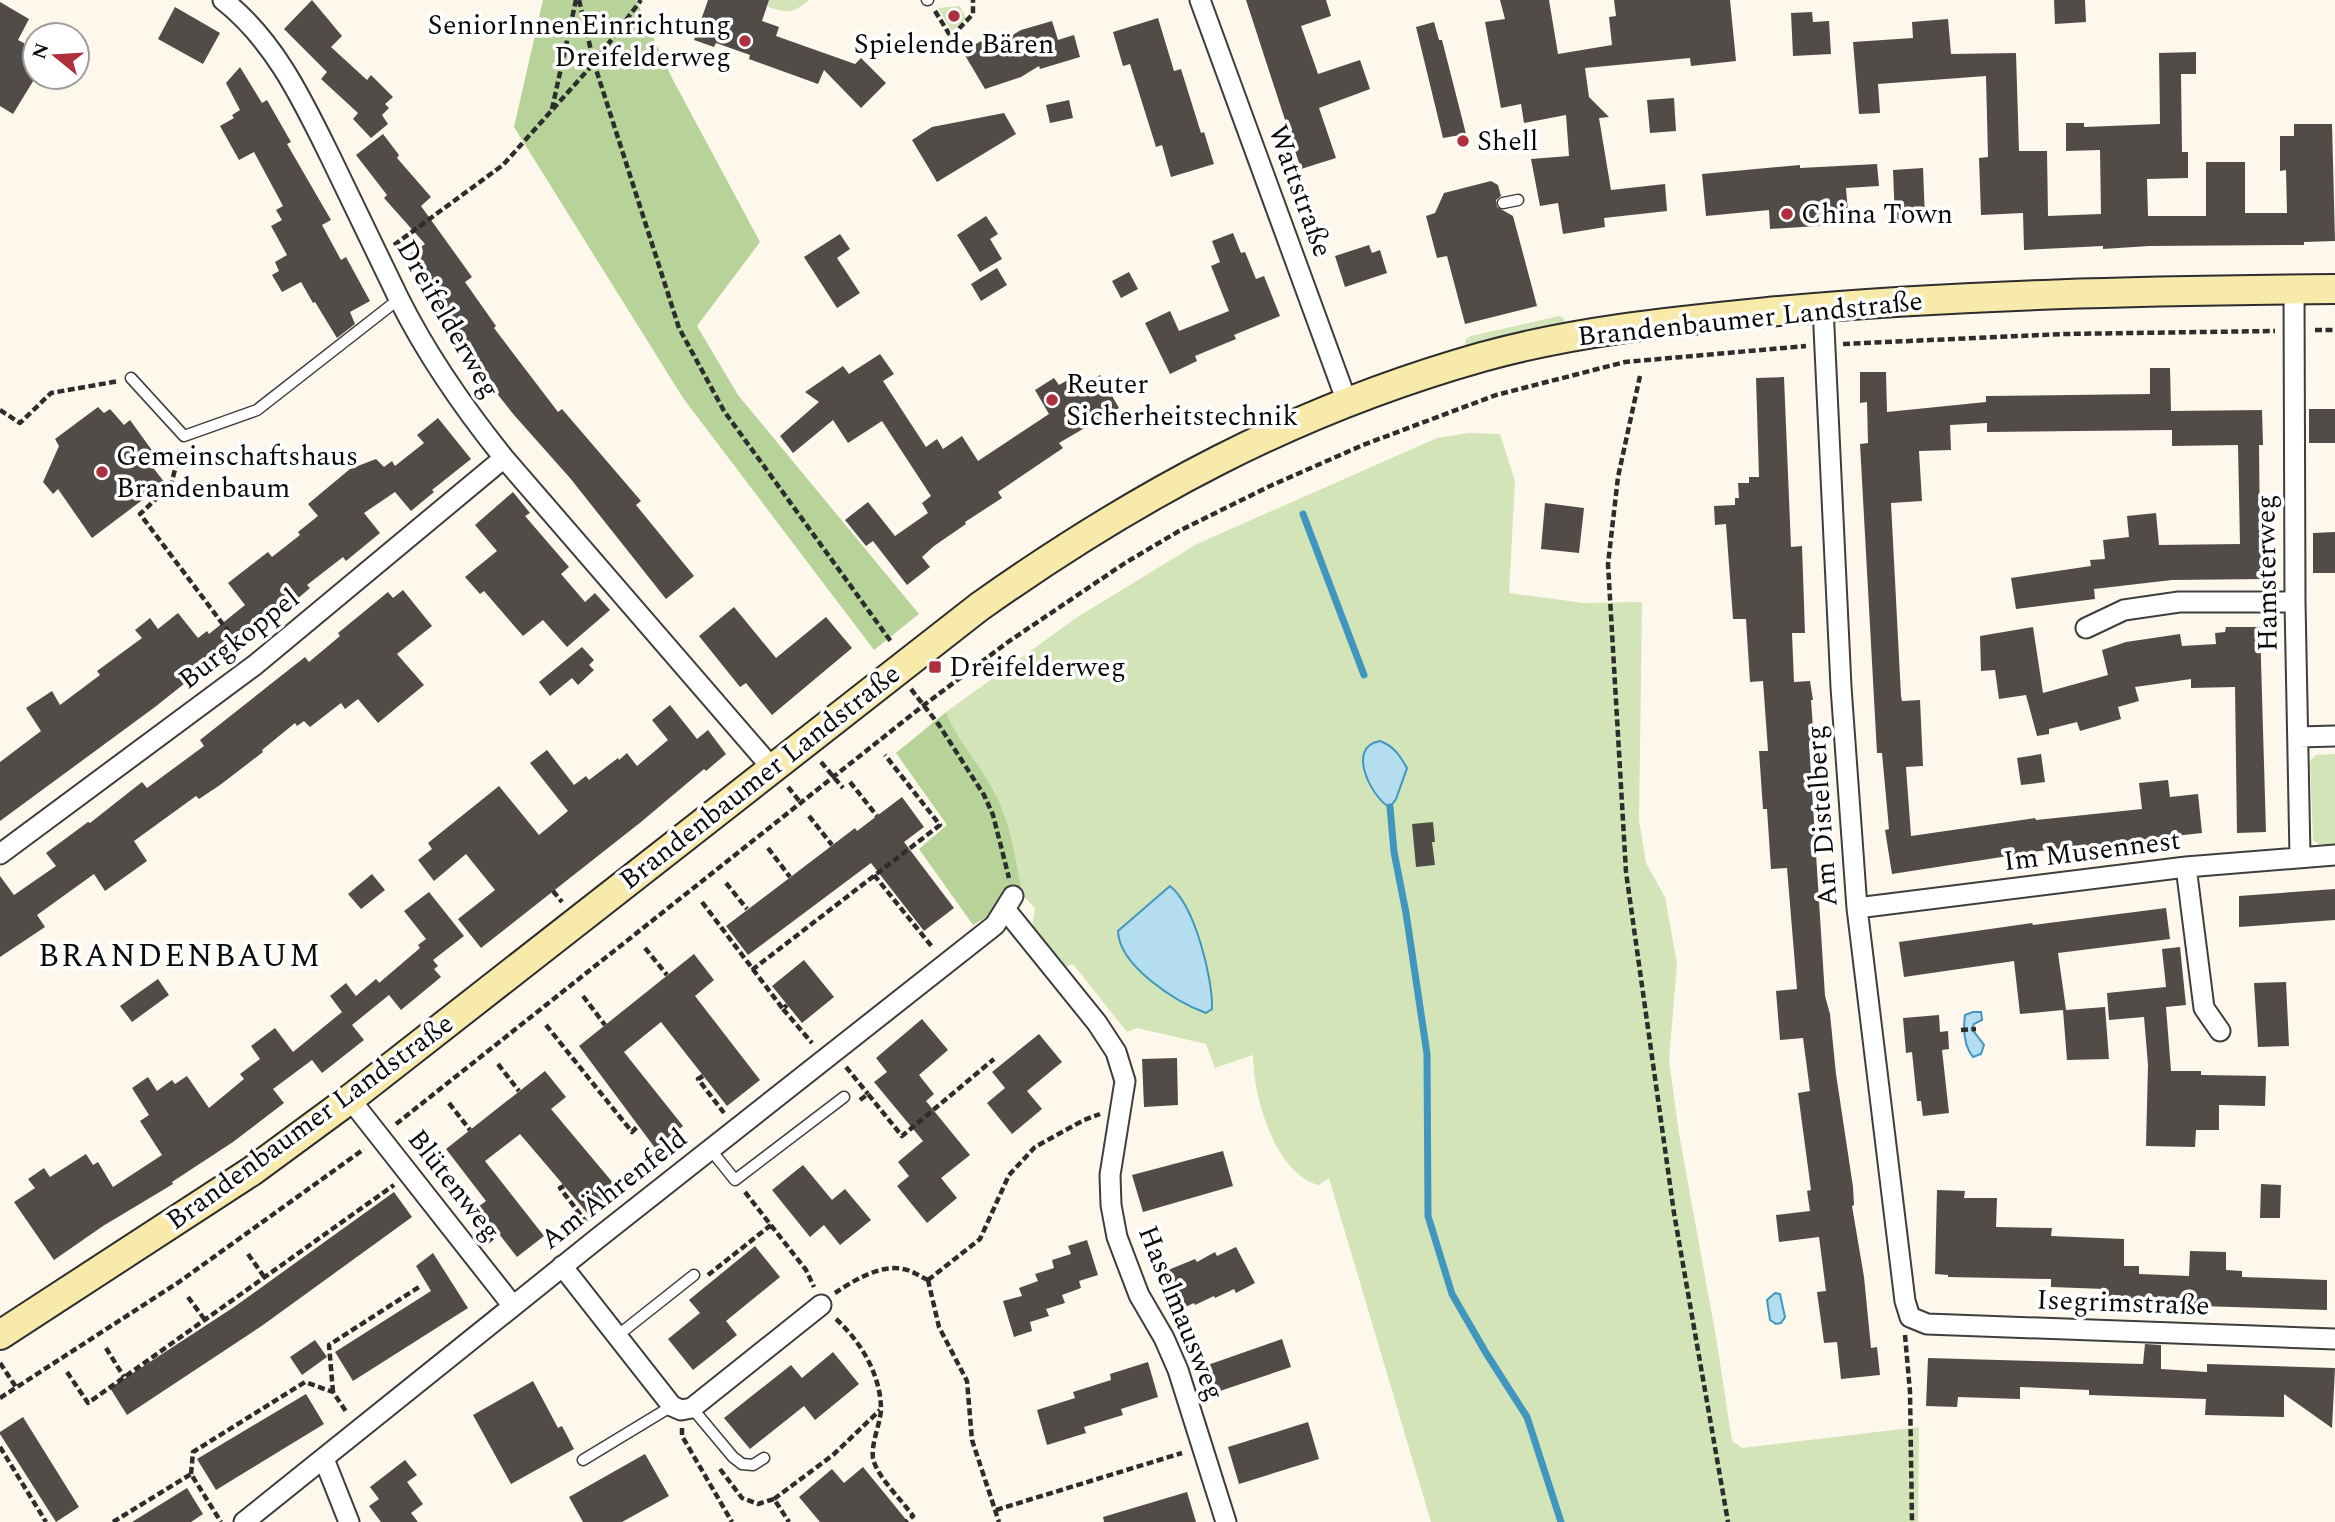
<svg xmlns="http://www.w3.org/2000/svg" width="2335" height="1522" viewBox="0 0 2335 1522" font-family="Spectral,serif">
  <rect width="100%" height="100%" fill="#fdf8eb"/>
  <path fill="#d2e4b8" d="M769,0h40c-14,13 -25,14 -42,6z
    M960,6l6,12 -14,14 -14,-24z
    M1559,316l4,1 2,4 -3,4 -96,23 -1,-3 1,-6 5,-3z
    M1469,433l31,1 15,47 -6,112 75,10 58,-1 -3,218 7,43 19,34 12,67 -8,96 10,74 37,203 16,104 10,7 177,-21 -1,95h-487l-102,-344 -10,7c-44,-11 -66,-89 -66,-130l-38,13 -9,-24 -69,-16 -10,4 -54,-68 -9,4 -32,-41 3,-18 -12,-14 -19,-82 -10,-23 -42,-61 -6,-17 130,-94 121,-74 240,-106z
    M2335,754v91l-14,1 -8,-6 -3,-79 6,-6z"/>
  <path fill="#b7d399" d="M543,0h93l36,78 88,164 -63,84 41,69 181,219 -45,36 -191,-252 -169,-271z
    M946,712c11,29 33,51 48,79 17,31 21,70 29,104l-50,30 -54,-76 28,-24 -51,-72z"/>
  <path fill="#b4ddf0" stroke="#4196c0" stroke-width="2" d="M1380,741c14,5 20,15 27,27l-11,31 -6,8c-16,-6 -46,-60 -10,-66z
    M1170,886c25,20 43,93 42,123l-6,4c-30,-11 -87,-47 -88,-82z
    M1973,1012h8l1,8 -8,4 -2,5 12,16 -3,9 -8,3c-9,-11 -10,-27 -8,-42z
    M1775,1293l5,1 5,23 -4,6 -5,1 -6,-4 -3,-20z"/>
  <g fill="none" stroke-linecap="round" stroke-linejoin="round">
    <path stroke="#4196c0" stroke-width="7" d="M1303,514l61,161
      M1390,807l4,45 12,61 21,141 1,162 24,78 34,59 41,64 34,105"/>
  </g>
  <path fill="#524c48" d="M312,0l30,36 -11,11 36,33 4,-5 22,22 -8,7 4,4 -7,7 6,9 -17,14 -18,-19 5,-6 -37,-34 6,-7 -43,-43z
    M708,0h61l-7,21 17,6 -3,9 79,28 6,-6 25,25 -25,25 -37,-38 -6,14 -69,-25 1,-4 -34,-12 -2,4 -20,-7z
    M1246,0h80l5,16 -30,10 16,45 1,3 42,-14 10,29 -51,19 17,50 -35,11z
    M1500,0h49l9,54 54,-9 -3,-28 7,-1 -2,-16h116l6,61 -45,5 -1,-8 -105,10 4,29 20,20 -10,1 12,72 54,-6 2,27 -63,7 1,9 -42,7 -5,-31 -18,3 -9,-47 38,-3 -3,-41 -42,8 -3,-19 -20,4 -16,-86 20,-3z
    M2054,0h31l1,22 -31,2z
    M0,2l29,17 -11,21 17,9v29l-22,36 -13,-8z
    M175,7l45,26 -17,31 -45,-25z
    M1812,12l1,10 16,-1 2,33 -38,2 -2,-43z
    M1158,18l16,53 7,-2 20,64 3,-1 10,32 -43,13 -9,-32 -6,2 -26,-83 -7,2 -10,-34z
    M1948,19l3,35 65,-1 3,98h28l1,65 53,-2 -1,-64 -34,1v-28h18v4l76,-3 -1,-71 37,-1v22h-15l1,78h6v26l-41,1 1,37h58v-54h39v51h42l-1,-43 -6,1v-35h14v-12h38l3,117 -31,1v3l-155,1 -46,3v-3l-79,4 -1,-37 -42,2 -2,-57 9,-1 -2,-81 -108,8 2,29 -21,1 -6,-72 60,-4 -1,-16z
    M1052,21l6,19 16,-5 6,22 -40,12 -1,-3 -18,11 -36,12 -22,-37 18,-11 6,10 34,-21z
    M1434,22l5,18h3l24,94 -23,4 -27,-111z
    M240,67l22,36 5,-3 24,42 -4,2 44,76 -9,5 19,35 5,-3 24,44 -20,11 5,12 -18,14 -22,-36 -2,1 -12,-21 -19,10 -10,-17 7,-4 -4,-9 12,-7 -16,-29 11,-6 -6,-10 7,-4 -29,-54 -15,8 -19,-34 14,-8 -2,-3 8,-5 -14,-27z
    M1674,98l2,33 -26,2 -3,-33z
    M1069,100l4,18 -23,5 -4,-18z
    M1004,113l12,21 -79,48 -25,-42 20,-13z
    M383,134l16,21 -2,3 34,39 -10,9 51,71 -7,5 31,44 -2,2 64,84 4,-3 79,92 -5,4 58,71 -28,23 -96,-121 -56,-63 -19,-24 3,-2 -66,-88 7,-5v-2l-29,-40 15,-10 -41,-46 3,-3 -31,-40z
    M1877,164l2,22 -33,2 3,36 -79,5 -1,-19 -63,6 -4,-42 98,-9v3z
    M1923,168l2,51 -30,1 -2,-50z
    M1491,181l7,4 3,11 -5,4 1,7 16,9 24,90 -72,18 -18,-68 -10,2 -11,-42 9,-3 9,-20z
    M986,216l12,18 -8,5 12,20 -22,13 -23,-37z
    M1233,233l8,20 4,-1 11,27 8,-3 16,40 -46,19 2,4 -41,17 2,5 -27,13 -25,-51 25,-12 9,20 50,-20 -18,-45 9,-4 -8,-21z
    M840,234l10,15 -13,9 23,35 -23,15 -33,-51z
    M1369,245l3,8 8,-3 7,23 -42,14 -10,-31z
    M997,268l10,17 -26,16 -10,-17z
    M1129,272l9,17 -17,9 -9,-17z
    M880,354l14,20 -11,7 43,66 11,-8 6,10 19,-13 16,25 71,-47 -14,-24 19,-12 5,7 21,-12 6,11 14,-9 19,33 -60,35 4,5 -65,44 4,6 -37,24 1,2 -32,22 -12,11 8,10 -23,18 -34,-44 -7,5 -21,-26 23,-18 27,34 33,-23 -6,-10 9,-7 -49,-75 -34,22 -15,-23 -40,33 -13,-17 39,-34 -14,-10 38,-26 6,8z
    M2150,368h20l1,43 91,-1 1,35h-4l1,99h4v35l-92,1 -78,9 1,10 -79,10 -5,-31 80,-12 -1,-6 15,-1 -2,-19 26,-3 -2,-21 29,-3 3,32 81,-1 -2,-99 -66,1v-16l-185,2v-9l-37,2 1,25 -32,1 3,50 -31,2 10,193 1,5 18,-1 3,66 -17,1 5,69 124,-18 1,2 106,-11 -3,-26 29,-3 2,17 28,-3 4,39 -155,17 -155,24 -7,-44 4,-1 -7,-76h-5l-17,-309 8,-1 -1,-41 -7,1v-31h26l1,40 99,-10v-6l164,-2z
    M1784,377l7,170 11,-1 3,87h-13l2,49 16,-1 3,19h-2l3,42 -5,1 16,253 5,18 6,60 17,113 1,18 -2,1 12,71 7,71 6,-1 3,28 -39,4 -4,-37 -13,1 -7,-51 9,-1 -7,-54 -40,5 -3,-27 34,-4 -3,-20 4,-1 -13,-97 12,-2 -7,-53 -23,2 -4,-49 21,-2 -10,-121 -16,1 -4,-60h-4l-4,-58h9l-5,-70 -13,1 -4,-63h-13l-7,-95 -11,1 -1,-19 21,-1v-7h4l-1,-15h11v-6h10l-3,-99z
    M98,407l6,6 6,-4 14,16 6,-5 29,40 -8,5 14,18 -73,55 -34,-49 -5,5 -10,-12 16,-36 -4,-7z
    M2309,409h26v34h-26z
    M438,418l33,41 -39,31 2,2 -23,19 -16,-19 -31,21 16,20 -34,28 -3,-4 -36,28 3,3 -62,53 -4,-5 -89,71 -155,114v-59l41,-31 -15,-23 26,-17 8,14 40,-30 -3,-4 45,-33 -7,-8 15,-12 8,11 20,-16 20,25 9,-7 2,3 36,-29 -17,-22 40,-31 4,5 28,-22 -2,-3 20,-16 -10,-12 42,-35 26,-10 8,8 8,-6 3,5 29,-23 -7,-8z
    M513,492l17,21 -5,3 44,51 -8,7 24,28 10,-9 15,17 -43,37 -24,-27 -20,16 -39,-45 -4,3 -15,-17 32,-26 -22,-26z
    M1545,503l39,5 -5,45 -38,-4z
    M2335,532v41h-22v-40z
    M403,590l29,36 -35,28 27,31 -46,38 -20,-24 -13,10 -4,-6 -31,24 -6,-6 -7,5 -2,-3 -33,27 1,2 -43,33 -21,14 -3,-3 -62,45 13,20 -42,30 -11,-17 -57,41 8,12 -45,30v-81l14,19 42,-29 -10,-13 42,-31 2,1 52,-41 5,6 57,-42 -4,-6 72,-57 33,-26 4,5 31,-26 -2,-3 50,-41 5,6z
    M734,607l42,51 50,-41 26,31 -80,67 -26,-32 -6,4 -41,-51z
    M2033,627l10,66 65,-18 -6,-25 24,-8 54,-8 2,12 34,-2 -1,-11 10,-1 1,-5h34l6,205 -29,1 -2,-146 -44,1v-9l-56,8 4,14 -21,6 3,12 -41,12 -3,-9 -28,7v5l-12,2 -11,-41 -27,4 -4,-29 -14,1 -1,-35z
    M582,647l12,13 -5,5 5,5 -16,15 -6,-7 -22,18 -11,-14z
    M670,705l27,34 11,-9 18,24 -20,17 -2,-2 -63,53 -160,126 -23,-29 37,-29 -29,-36 -32,27 -16,-21 14,-11 -4,-6 71,-57 40,49 29,-24 -38,-48 17,-13 27,35 12,-9 3,4 29,-22 1,2 8,-7 10,13 31,-26 -16,-20z
    M2041,754l4,28 -24,3 -4,-27z
    M902,797l22,30 -20,15 50,66 -30,23 -53,-68 -123,92 -22,-29 129,-98 2,3z
    M1433,822l2,20h-3l3,23 -19,2 -4,-43z
    M372,874l13,16 -24,19 -13,-15z
    M2335,889v31l-96,7v-31z
    M429,892l35,44 -31,24 5,6 -4,3 7,8 -40,33 -12,-15 -37,30 12,15 -42,33 -10,-13 -39,29 11,14 -51,39 -61,40 1,2 -70,42 -49,34 -40,-58 21,-14 -7,-9 16,-11 6,9 36,-23 7,11 5,-3 15,25 49,-32 -22,-34 9,-6 -17,-27 16,-11 9,14 15,-11 3,4 12,-8 22,32 35,-29 -4,-5 20,-15 -9,-13 24,-18 18,24 49,-40 -12,-16 16,-13 10,13 20,-17 7,8 -4,-4 41,-35 -2,-3 8,-6 -22,-28z
    M2166,908l4,31 -112,14 8,57 39,-3 4,52 -42,1 -4,-50 -43,4 -6,-53 -110,16 -5,-35 133,-19 1,2z
    M2180,947l6,58 -20,2 5,64h30v4l65,1 -1,30 -46,-1v25h-23l-1,17 -49,-1 2,-81 -4,-48 -35,3 -2,-27 59,-6 -4,-38z
    M694,954l20,26 -19,16 65,84 -33,26 -66,-84 -37,30 59,74 -28,22 -76,-102z
    M804,960l30,37 -32,26 -30,-37z
    M158,979l11,16 -37,27 -12,-16z
    M2286,982l3,64 -31,1 -4,-64z
    M1939,1015l1,17 8,-1 1,18 -7,1 7,63 -26,3 -2,-15h-4l-5,-49 -6,1 -3,-35z
    M922,1019l26,31 -29,25 15,19 -8,7 44,54 -29,23 16,20 -30,25 -30,-37 12,-10 -11,-14 25,-21 -49,-59 13,-10 -11,-14z
    M1039,1034l23,28 -35,29 15,18 -30,25 -25,-31 18,-15 -13,-16z
    M1177,1058l1,47 -34,2 -2,-48z
    M545,1071l21,26 -15,12 68,81 -30,25 -69,-81 -35,27 59,75 -27,21 -39,-50 8,-6 -40,-52z
    M1223,1151l10,35 -90,26 -11,-37z
    M803,1165l29,35 13,-11 26,31 -31,25 -16,-20 -14,12 -38,-47z
    M2261,1184l20,1 -1,33h-20z
    M1937,1190l28,1 -1,7h33l-1,29 56,1 -1,8 73,3v27h15v8l50,2 1,-25 36,1v18l16,1v6l85,3v30l-222,-7v-14l-54,-2v-8l-103,-2v-2l-13,-1z
    M394,1192l18,25 -149,108 -136,90 -17,-27 124,-81z
    M1087,1240l11,35 -19,6 2,7 -19,7 3,8 -19,6 3,7 -19,6 2,9 -18,6 -11,-36 19,-5 -3,-8 19,-7 -3,-7 19,-6 -2,-8 19,-6 -3,-8z
    M755,1246l25,31 -54,44 11,14 -44,35 -25,-31 32,-26 -11,-13z
    M1236,1247l19,36 -19,10 -2,-4 -19,9 -1,-2 -19,9 -1,-2 -19,9 -19,-37 39,-16 2,3 18,-10 2,4z
    M433,1253l35,55 -115,73 -18,-29 96,-61 -15,-25z
    M1282,1339l9,28 -80,27 -9,-27z
    M315,1340l12,17 -25,18 -12,-18z
    M2145,1344l16,1v24l46,3v-8l128,4 -3,60 -48,-34v23l-79,-2 1,-16 -117,-4v-5l-69,-3v12l-62,-2 -1,10 -31,-1 2,-48 215,6z
    M833,1352l26,32 -44,36 -11,-14 -54,43 -26,-31 67,-53 11,13z
    M1148,1362l10,35 -37,12 2,6 -39,12 2,6 -39,12 -10,-35 38,-12 -2,-6 38,-12 -1,-6z
    M533,1381l25,47 4,-2 12,23 -63,35 -38,-69z
    M306,1394l18,30 -108,66 -19,-31z
    M23,1417l56,90 -23,15 -56,-88v-2z
    M1308,1422l11,37 -80,25 -11,-37z
    M645,1454l24,42 -47,26h-39l-14,-25z
    M405,1460l12,15 -10,7 16,22 -12,9 7,9h-37l-12,-16 10,-7 -9,-12z
    M863,1467l45,55h-88l-21,-25 33,-28 12,14z
    M187,1488l16,26 -12,8h-59z
    M1187,1492l9,30h-92l-1,-5z"/>
  <g fill="none" stroke-linecap="round" stroke-linejoin="round">
    <g stroke="#3e3e3e" stroke-width="13">
      <path id="service" d="M927,0h1
        M1503,203l15,-3
        M131,378l53,58 73,-26 142,-111
        M710,1149l25,31 109,-83
        M617,1336l77,-61
        M692,1408l41,49 9,7 11,1 11,-7
        M583,1460l89,-54"/>
    </g>
    <g stroke="#3e3e3e" stroke-width="23">
      <path id="minor" d="M223,0c51,40 79,99 107,156 23,47 46,95 69,143 29,58 64,108 105,159l268,310
        M1200,0l147,402
        M2294,290l1,312 5,254
        M1823,307l18,380 16,221 48,393 5,16 17,7 408,15
        M2086,628l38,-18 55,-8h116
        M2298,737l37,-1
        M0,854l255,-189 249,-207
        M2186,867l18,141 16,23
        M1857,908l329,-41 149,-12
        M1005,909l92,114 19,29 9,29 -15,94 1,30 6,32 22,58 25,43 14,32 48,152
        M350,1099l163,207
        M562,1266l110,140 9,4 11,-2 129,-103
        M324,1459l25,63
        M244,1522l354,-284 397,-313 18,-29"/>
    </g>
    <g stroke="#2d2d2d" stroke-width="32">
      <path id="secondary" d="M0,1335l252,-164 98,-72 629,-492c158,-112 315,-197 503,-250 97,-27 196,-36 296,-46 185,-17 371,-20 557,-22"/>
    </g>
    <path stroke="#2d2d2d" stroke-width="4.5" stroke-dasharray="7 3.5" stroke-linecap="butt" d="M579,0l15,63 85,265 45,83 168,232
      M935,11l16,26 22,-23v-14
      M552,109l24,-109
      M394,245l109,-80 91,-102 47,-63
      M2315,330h20
      M1843,344l220,-10 212,-3
      M1640,376l-22,101 -10,87 18,308 48,341 54,309
      M0,410l20,13 31,-30 68,-12
      M180,450l-9,35 -31,29 103,137
      M911,689l28,36 45,70 9,20 16,63
      M821,762l22,26
      M850,782l27,34
      M788,787l13,16
      M809,816l23,29
      M768,848l22,29
      M874,875l59,73
      M726,883l21,26
      M553,891l9,11
      M702,902l81,107 4,-4
      M645,948l22,27
      M752,970l188,-145 -55,-70
      M583,996l22,29
      M783,1009l29,34
      M546,1025l86,107 6,-6
      M1961,1030l15,-1
      M498,1064l21,27
      M846,1067l22,27
      M703,1076l-5,3 26,34
      M860,1100l8,-6 34,42 92,-77
      M449,1103l21,27
      M396,1124l528,-419 84,-63 117,-79 54,-32 91,-45 93,-41 133,-50 129,-33 181,-16
      M564,1186l-4,2 26,34
      M745,1192l61,78 8,17
      M487,1242l10,-8
      M248,1254l17,24
      M708,1275l63,-50
      M928,1280l52,-41 29,-64 26,-28 49,-27 16,-6
      M928,1280l11,47 28,54 5,59 27,82
      M835,1293c18,-12 45,-29 68,-24 8,1 18,8 25,11
      M188,1297l17,23
      M836,1319c25,23 45,56 45,91 -1,15 -10,33 -8,48 3,18 29,42 40,58l-7,6
      M1905,1335l5,57 2,130
      M106,1348l18,29
      M0,1363l16,24
      M67,1372l21,31 306,-218
      M333,1392l-4,-47 90,-58
      M0,1398l179,-116 185,-133
      M682,1428v8l50,86
      M0,1447l46,75
      M720,1469l22,29 16,6 16,-5 15,23
      M191,1474l2,-22 112,-70 28,10 14,21
      M774,1499l59,-44 47,-45
      M996,1510l186,-57
      M113,1522l78,-48 30,48"/>
    <use href="#service" stroke="#fff" stroke-width="10"/>
    <use href="#minor" stroke="#fff" stroke-width="19"/>
    <use href="#secondary" stroke="#f8eaab" stroke-width="28"/>
  </g>
  <g fill="#ae303e" stroke="#fff" stroke-width="2.5">
    <circle cx="954" cy="16" r="7"/>
    <circle cx="745" cy="41" r="7"/>
    <circle cx="1463" cy="141" r="7"/>
    <circle cx="1787" cy="214" r="7"/>
    <circle cx="1052" cy="400" r="7"/>
    <circle cx="102" cy="472" r="7"/>
    <rect x="928" y="660" width="14" height="14" rx="3.5"/>
  </g>
  <g text-anchor="middle" dominant-baseline="central" stroke-width="7" stroke-linejoin="round" paint-order="stroke">
    <g font-size="28" fill="#0b0b0b" stroke="#fff" text-anchor="start">
      <text x="731" y="25" text-anchor="end">SeniorInnenEinrichtung<tspan x="731" dy="32">Dreifelderweg</tspan></text>
      <text x="954" y="44" text-anchor="middle">Spielende Bären</text>
      <text x="1477" y="141">Shell</text>
      <text x="1801" y="214">China Town</text>
      <text x="1066" y="384">Reuter<tspan x="1066" dy="32">Sicherheitstechnik</tspan></text>
      <text x="116" y="456">Gemeinschaftshaus<tspan x="116" dy="32">Brandenbaum</tspan></text>
      <text x="949" y="667">Dreifelderweg</text>
    </g>
    <g font-size="28" fill="#0b0b0b" stroke="#fff">
      <text transform="translate(1300 191) rotate(70)">Wattstraße</text>
      <text transform="translate(448 319) rotate(60)">Dreifelderweg</text>
      <text transform="translate(1750 319) rotate(-6)">Brandenbaumer Landstraße</text>
      <text transform="translate(2267 573) rotate(-91)">Hamsterweg</text>
      <text transform="translate(239 639) rotate(-38)">Burgkoppel</text>
      <text transform="translate(760 777) rotate(-38)">Brandenbaumer Landstraße</text>
      <text transform="translate(1822 816) rotate(-94)">Am Distelberg</text>
      <text transform="translate(2092 851) rotate(-7)">Im Musennest</text>
      <text transform="translate(310 1122) rotate(-36)">Brandenbaumer Landstraße</text>
      <text transform="translate(454 1185) rotate(52)">Blütenweg</text>
      <text transform="translate(614 1189) rotate(-38)">Am Ährenfeld</text>
      <text transform="translate(2123 1303) rotate(2)">Isegrimstraße</text>
      <text transform="translate(1181 1313) rotate(68)">Haselmausweg</text>
    </g>
    <g font-size="32" letter-spacing="2" fill="#0b0b0b" stroke="#fff">
      <text x="180" y="956">BRANDENBAUM</text>
    </g>
  </g>
  <g transform="translate(56 56) rotate(288)"><circle r="33" fill="#ffffff" stroke="#9d9d9d" stroke-width="2"/>
  <path d="M0-5L12 26L0 18L-12 26Z" fill="#ae303e"/>
  <text y="-10" font-size="19" font-weight="bold" text-anchor="middle" fill="#0b0b0b">N</text>
  </g>
</svg>
